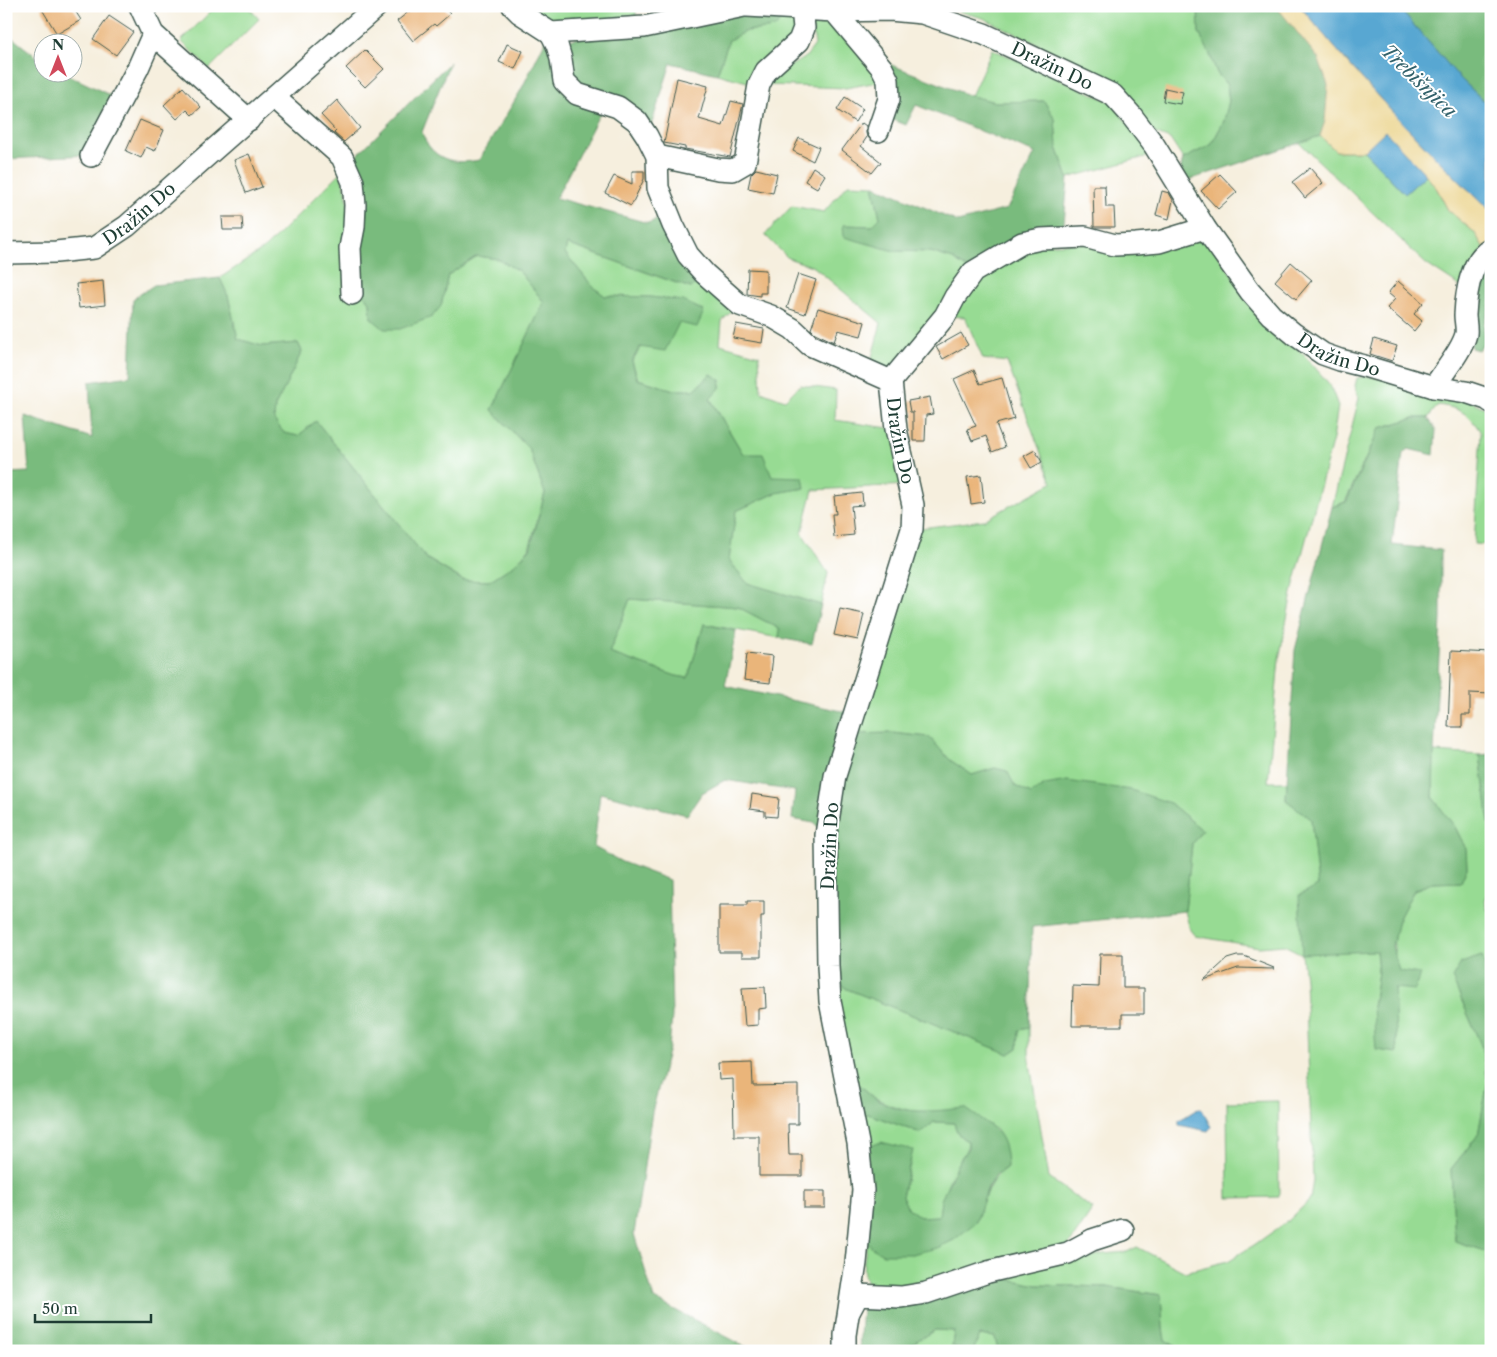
<svg xmlns="http://www.w3.org/2000/svg" width="1497" height="1357" viewBox="0 0 1497 1357" font-family="'Libre Caslon Text',serif">
  <rect width="100%" height="100%" fill="#fff"/>
  <filter id="ink" filterUnits="userSpaceOnUse"><feTurbulence type="fractalNoise" baseFrequency=".02" numOctaves="2"/><feDisplacementMap in="SourceGraphic" scale="10" xChannelSelector="R" yChannelSelector="G"/><feConvolveMatrix kernelMatrix="1 2 1 2 8 2 1 2 1" color-interpolation-filters="sRGB"/></filter>
  <filter id="wash" filterUnits="userSpaceOnUse"><feTurbulence type="fractalNoise" baseFrequency=".0096" numOctaves="4" result="noise"/><feDisplacementMap in="SourceGraphic" scale="20" xChannelSelector="R" yChannelSelector="G"/><feGaussianBlur stdDeviation="1.12" result="paint"/><feColorMatrix in="noise" values="0 0 0 0 0 0 0 0 0 0 0 0 0 0 0 0 0 1.4 0 .05"/><feComposite in="paint" operator="in"/></filter>
  <g filter="url(#wash)">
    <rect width="100%" height="100%" fill="#f6efde"/>
    <path fill="#97db93" stroke="#5b8c64" d="M216,6h31l12,13 -50,50 -28,-28z
      M524,6h112v11l-80,8z
      M940,6h258l1,27 10,19 8,21 10,12 2,16 -5,20 -13,24 -28,14 -13,-20 -18,-7 -21,-24 -9,-23 -139,-67z
      M784,16l12,1v16l-45,50 -34,-9 12,-34 17,-9 28,-3z
      M811,18h20l52,63 -37,7 -79,-3 14,-14 24,-13 10,-13z
      M992,49l119,53 41,53 -84,23 -11,-31 -2,-28 -11,-18 -49,1 -24,-6z
      M1320,136l16,15h28l41,43 21,-19 11,14 11,21 26,22 10,16 -23,39 -35,-23 -127,-122z
      M340,173l6,17 14,99 10,13 1,16 70,-12 7,-31 29,-19 21,3 21,12 25,31 -52,108 37,39 16,44 -16,56 -15,16 -25,16 -26,-1 -37,-22 -110,-137 -18,15 -14,-3 -10,-13 1,-14 12,-23 15,-32 -4,-8 -36,3 -24,-7 -10,-43 -8,-18 45,-30z
      M848,184l25,1 7,33 -8,8 -28,-1 50,26 37,1 22,7 18,12 -80,108 -22,-11 12,-45 -67,-56 -26,-9 -23,-23 27,-29 32,6z
      M1200,240l10,3 45,65 50,48 25,29 8,21 -5,33 -40,149 -14,71 -11,123h19l-1,18 25,18 7,68 58,65 2,21 -5,35 21,-20 25,-12 -20,-4c-12,-36 -2,-50 15,-81l18,-7 29,-1 6,-14 -1,-19 -11,-22 -22,-29 1,-46 46,3 11,82v54l-6,6 1,12h5v77l-10,-30 -29,22 29,67 7,36 -10,54 -27,34 4,72 32,11 3,99h-306l-19,-11 -2,-11 -2,-34 -54,-8 -70,-2 -44,-9 110,-22 24,-2 10,-5 48,25 43,-11 26,-16 34,-24 22,-21 3,-20 -8,-201 -3,-25 -18,-9 -25,2 -64,-11 -5,-6 -5,-19 7,-67 10,-14 -32,-27 -125,-18 -14,9 -16,-8 -20,-18 -23,7 -22,-15 -21,-23 -37,-4 -39,1 60,-205 71,-9 68,-37 -45,-121 -24,-3 -18,-42 -18,-1 9,-18 67,-53z
      M567,244l123,44 14,-12 29,34 -11,11 -2,23 39,11 2,36 24,9 15,-15 36,5 -1,30 60,9 12,56 -94,5 -11,43 26,40 -7,32 -74,-22 -18,-23 7,-49 40,-18 29,-5 -34,-12 -28,-22 -33,-56 10,-10 1,-7 -10,-7 -17,16h-20l-36,-11 -6,-18 9,-14 38,-25 25,-11 -21,-10 -33,-4 -45,-1 -12,-9 -28,-34z
      M1366,376l23,4 26,14 14,4 29,-3 33,16v134l-17,-1 7,-111c-11,-19 -21,-25 -43,-28l-10,13h-14l-34,10 -35,74 -13,5 27,-109 -4,-12 2,-8z
      M630,599l108,8 42,22 -1,9 -75,-14 -16,54 -12,-2 -67,-23z
      M832,978l15,11 162,65 9,-6 1,-18 10,-2v30l20,120 44,31 -27,40 -141,39 -53,1c-14,-13 -7,-30 -5,-48l45,13 64,-32c8,-23 11,-40 31,-55l-10,-37 -11,-7 -72,-11 -24,-7 -15,-7 -20,-17z
      M1278,1101l1,96 -51,1 -1,-96z
      M854,1109l67,24 13,-11 20,1c3,10 5,14 14,18 0,9 -6,14 -10,22 -9,16 -17,35 -19,53l-19,1 -13,-10 -5,-11 9,-35 -45,-13z
      M935,1330l19,1 -2,15 18,5h-71z
      M980,1335l15,2 3,14h-25z"/>
    <path fill="#79bb7d" stroke="#4c7c58" d="M1198,6h78l42,52 10,27 -3,36 -5,15 -137,46 -2,-14 2,-9 28,-14 13,-24 5,-20 -2,-16 -10,-12 -8,-21 -10,-19z
      M1397,6h86l8,7v95l-31,-30z
      M750,12l34,4 -9,12 -29,3 -17,9 -12,34 -46,-11 -21,66 -76,-44 -9,-41 7,-5z
      M6,29l4,7 32,25v11l22,1 54,26 -29,56 -83,4z
      M545,41l11,16 46,52 -46,89 92,25 19,-7 37,60 -13,12 -124,-44 -2,9 28,34 12,9 45,1 33,4 21,10 -7,16 -18,-4 -14,28 -25,-4 -8,14 5,18 37,11h20l17,-16 10,6 -1,8 -10,11 33,55h20l9,22 31,1 2,11 -29,5 -40,18 -7,49 18,23 74,22 -9,39 -33,-6 1,-9 -42,-22 -108,-8 -21,54 67,23 12,2 16,-54 32,7 -11,55 126,27 -26,121 -11,-11 -22,-4 3,-28 -70,-11 -23,13 -15,22 -87,-22 -6,54 28,15 47,18 3,136 -3,32 -17,64 -18,122 20,65 100,52h-748v-878l23,-1 -4,-56 67,22 -3,-56 41,-6 3,-77 21,-14 66,-7 8,18 10,43 24,7 36,-3 4,8 -15,32 -12,23 -1,14 10,13 14,3 18,-15 110,137 36,22 27,1 25,-16 16,-16 15,-56 -16,-44 -37,-39 52,-108 -25,-31 -21,-12 -21,-3 -29,19 -7,31 -9,11 -32,12h-16l-13,-11 -1,-16 -10,-13 1,-73 5,-12 -14,-44 98,-98 -28,70c9,28 32,33 57,28l42,-70z
      M889,64l79,31 27,7 49,-1 11,18 2,28 11,31 -5,57 -92,36 -18,-12 -22,-7 -37,-1 -50,-14 -1,-12 29,1 8,-8 -7,-33 85,37 49,-13 28,-56 -119,-48 -10,20 -15,-6z
      M1482,267h9v36l-7,21v19l-6,7 -7,-2v-38z
      M1414,418h14l8,12 -2,25 -26,-6 -5,4 -11,92 49,5v68l-7,134 -1,46 22,29 11,22 1,19 -6,14 -29,1 -18,7 -16,30 -6,26 7,25 21,3 -5,16 -21,-2 3,65 -21,-3 -3,-43 5,-35 -2,-21 -74,3 -3,-59 19,-9 -7,-67 -25,-19 9,-150 37,-143 14,-5 34,-74z
      M892,733l37,4 21,23 22,15 23,-7 12,3 8,15 16,8 14,-9 22,-4 64,9 39,13 32,27 -10,14 -7,67 -153,16 -3,101 -10,2 -1,18 -9,6 -162,-65 -15,-11 -2,-142 23,-102z
      M1491,754v83l-11,-82z
      M1482,956l9,30v365l-4,-99 -32,-11 -4,-72 27,-34 10,-54 -7,-36 -29,-67 9,-15z
      M855,1081c7,5 14,13 21,18 29,17 57,12 89,9 27,20 41,21 42,59l-11,8 -8,12 -12,35 -22,18 -17,8 -25,6h-29l-11,-6 -5,-7 -1,-93 15,-6 32,8 -11,46 5,11 13,10 19,-1 2,-16 17,-37 10,-15v-7c-9,-4 -11,-8 -14,-18l-20,-1 -13,11 -67,-24z
      M993,1276l44,9 70,2 54,8 2,34 2,11 19,11h-186l-3,-14 -15,-2 -7,16h-3l-18,-5 2,-15 -19,-1 -36,21h-40l3,-43 50,-3z"/>
    <path fill="#eeda9e" stroke="#868c69" d="M1276,6h24c60,73 122,141 191,205v33l-7,4 -10,-16 -26,-22 -11,-21 -11,-14 -41,-43 -21,19h-28l-16,-15 5,-15 3,-36 -10,-27z"/>
    <path fill="#58a7d2" stroke="#3c7283" d="M1300,6h97l63,72 31,30v103c-69,-64 -131,-132 -191,-205z
      M1385,131l41,44 -21,19 -41,-43z
      M1201,1108l10,19 -3,4 -29,-6v-5c9,-4 13,-9 22,-12z"/>
    <g id="blocks">
      <path fill="#eab57a" d="M40,6h32l9,14 -24,14z
        M416,6h27l7,8 -14,12 -2,-2 -21,17 -16,-20z
        M109,16l24,16 -17,23 -23,-16z
        M507,44l16,7 -8,18 -16,-7z
        M365,50l19,19 -19,18 -19,-19z
        M677,78l31,8 -9,33 24,7 8,-25 12,3 -13,53 -45,-8v-2l-21,-4z
        M183,87l18,20 -9,8 -5,-5 -10,9 -13,-14z
        M1165,88l18,4 -3,12 -17,-3z
        M845,97l18,12 -8,13 -18,-12z
        M337,100l23,28 -16,14 -10,-9 2,-2 -15,-16z
        M140,120l24,10 -9,21 -9,-4 -5,11 -15,-7z
        M862,123l4,3v7l1,4 -6,9 20,16 -9,11 -30,-23z
        M799,138l20,9 -6,14 -20,-10z
        M249,154l13,33 -16,6 -12,-33z
        M813,167l12,8 -8,13 -12,-7z
        M1310,168l13,15 -18,15 -13,-16z
        M756,169l21,5 -4,19 -25,-5 3,-14z
        M632,171h12v8l-13,27 -26,-13 9,-17 18,8z
        M1220,174l17,18 -19,17 -17,-18z
        M1093,186h12l1,21h8l1,20h-21z
        M1162,191l7,2 4,7 -4,19 -13,-4z
        M222,217h20l1,13h-20z
        M1291,262l21,18 -16,19 -21,-18z
        M748,269l18,1v23h-6v3l-13,-2z
        M798,274l18,6 -11,34 -18,-6z
        M103,281l2,24 -26,3 -3,-24z
        M1398,281l25,22 -9,11 8,7 -8,10 -27,-23 8,-9 -7,-6z
        M818,308l47,14 -4,14 -23,-6 -4,12 -19,-9 -4,-4z
        M736,324l28,5 -2,14 -29,-5z
        M961,333l7,12 -25,14 -7,-12z
        M1374,339l23,7 -5,15 -22,-7z
        M974,370l6,14 22,-6 12,41 -18,5 9,23 -13,5 -6,-16 -14,5 -5,-12 9,-3 -22,-47z
        M930,397l3,17 -7,1 -1,26h-12v-29h-3l-2,-11z
        M1035,450l7,12 -11,6 -7,-12z
        M981,475l3,27 -13,2 -4,-27z
        M862,493l1,12 -12,1 3,29 -20,2 -2,-23h4l-2,-18z
        M840,609l24,5 -6,26 -24,-5z
        M1451,651l40,2v41l-21,-1v22h-8v12h-14z
        M747,653l26,3 -3,27 -26,-3z
        M752,794l27,4 -2,19 -12,-1v-5l-15,-2z
        M747,901h17v15h-3v41h-19v-5h-23v-47h28z
        M1100,954h23v34h21v26h-22v12h-50l1,-40 26,1z
        M1237,956h7l30,12v1l-36,-1 -34,12 23,-21z
        M765,987l1,21 -8,1v16l-13,1 -3,-38z
        M752,1062l1,24 45,-1v39h-10l1,31h13v21h-43v-40h-25l-1,-57 -14,1 -1,-17z
        M804,1191h21v17h-21z"/>
    </g>
  </g>
  <g filter="url(#ink)">
    <use href="#blocks" fill-opacity="0" stroke="#3f584e" stroke-width="1"/>
    <g fill="none" stroke-linecap="round" stroke-linejoin="round">
      <g stroke="#3f584e" stroke-width="24">
        <g id="minor">
          <path d="M140,6l13,28 96,86"/>
          <path d="M513,6l7,7 31,20"/>
          <path id="s1" d="M747,6l87,5 56,-1 32,3 62,21 129,61 18,20 23,30 51,83 45,63 21,24 23,19 29,20 17,6 24,6 70,21 32,5 21,7 4,3"/>
          <path d="M834,11l48,57 6,12 1,19 -11,32"/>
          <path id="s2" d="M551,33l6,12 4,14 3,22 13,13 41,13 19,14 10,15 10,20 1,32 15,37 15,30 17,19 35,31 31,11 22,13 17,16 81,36 5,48 17,76 -1,24 -77,247 -9,59 2,131 2,35 28,142 5,47 -7,73 -11,72v16"/>
          <path d="M551,33l93,-6 100,-21"/>
          <path d="M274,97l68,60 11,25 2,23 -1,22 -4,21 2,46"/>
          <path d="M91,156l47,-88 15,-34"/>
          <path d="M657,156l61,13 15,1 12,-7 14,-78 7,-14 33,-30 5,-13 -2,-19"/>
          <path id="s3" d="M6,253l50,-1 38,-4 33,-22 250,-220"/>
          <path d="M891,381l54,-65 10,-19 18,-25 49,-29 19,-4 44,-2 30,8 21,-1 23,-2 46,-14"/>
          <path d="M1434,387c10,-16 28,-36 32,-53 1,-6 -1,-13 -1,-19 1,-21 5,-55 26,-66"/>
          <path d="M849,1312l9,-17 43,2 25,-4 62,-21 80,-19 24,-13 31,-10"/>
        </g>
      </g>
      <use href="#minor" stroke="#fff" stroke-width="21"/>
    </g>
  </g>
  <g text-anchor="middle" dominant-baseline="central" stroke-width="4" stroke-linejoin="round" paint-order="stroke">
    <g font-size="18" fill="#1f3d34" stroke="#fff">
      <text stroke="none"><textPath href="#s1" startOffset="316">Dražin Do</textPath></text>
      <text stroke="none"><textPath href="#s3" startOffset="145">Dražin Do</textPath></text>
      <text stroke="none"><textPath href="#s1" startOffset="735">Dražin Do</textPath></text>
      <text stroke="none"><textPath href="#s2" startOffset="584">Dražin Do</textPath></text>
      <text transform="translate(830 846) rotate(-87)">Dražin Do</text>
    </g>
    <g font-size="19" font-style="italic" fill="#33626b" stroke="#fff">
      <text transform="translate(1419 81) rotate(44)">Trebišnjica</text>
    </g>
  </g>
  <rect width="1497" height="1357" fill="none" stroke="#fff" stroke-width="25"/>
  <g transform="translate(58 58)"><circle r="24" fill="#ffffff" stroke="#a5b1ae"/>
  <path d="M0-4L9 19L0 12L-9 19Z" fill="#d1495b"/>
  <text y="-8" font-size="14" font-weight="bold" text-anchor="middle" fill="#1f3d34">N</text>
  </g>
  <path d="M35 1314v8h116v-8" fill="none" stroke="#1f3d34" stroke-width="2.5"/>
  <text x="42" y="1314" font-size="15" fill="#1f3d34" stroke="#ffffff" stroke-width="4" paint-order="stroke">50 m</text>
</svg>
